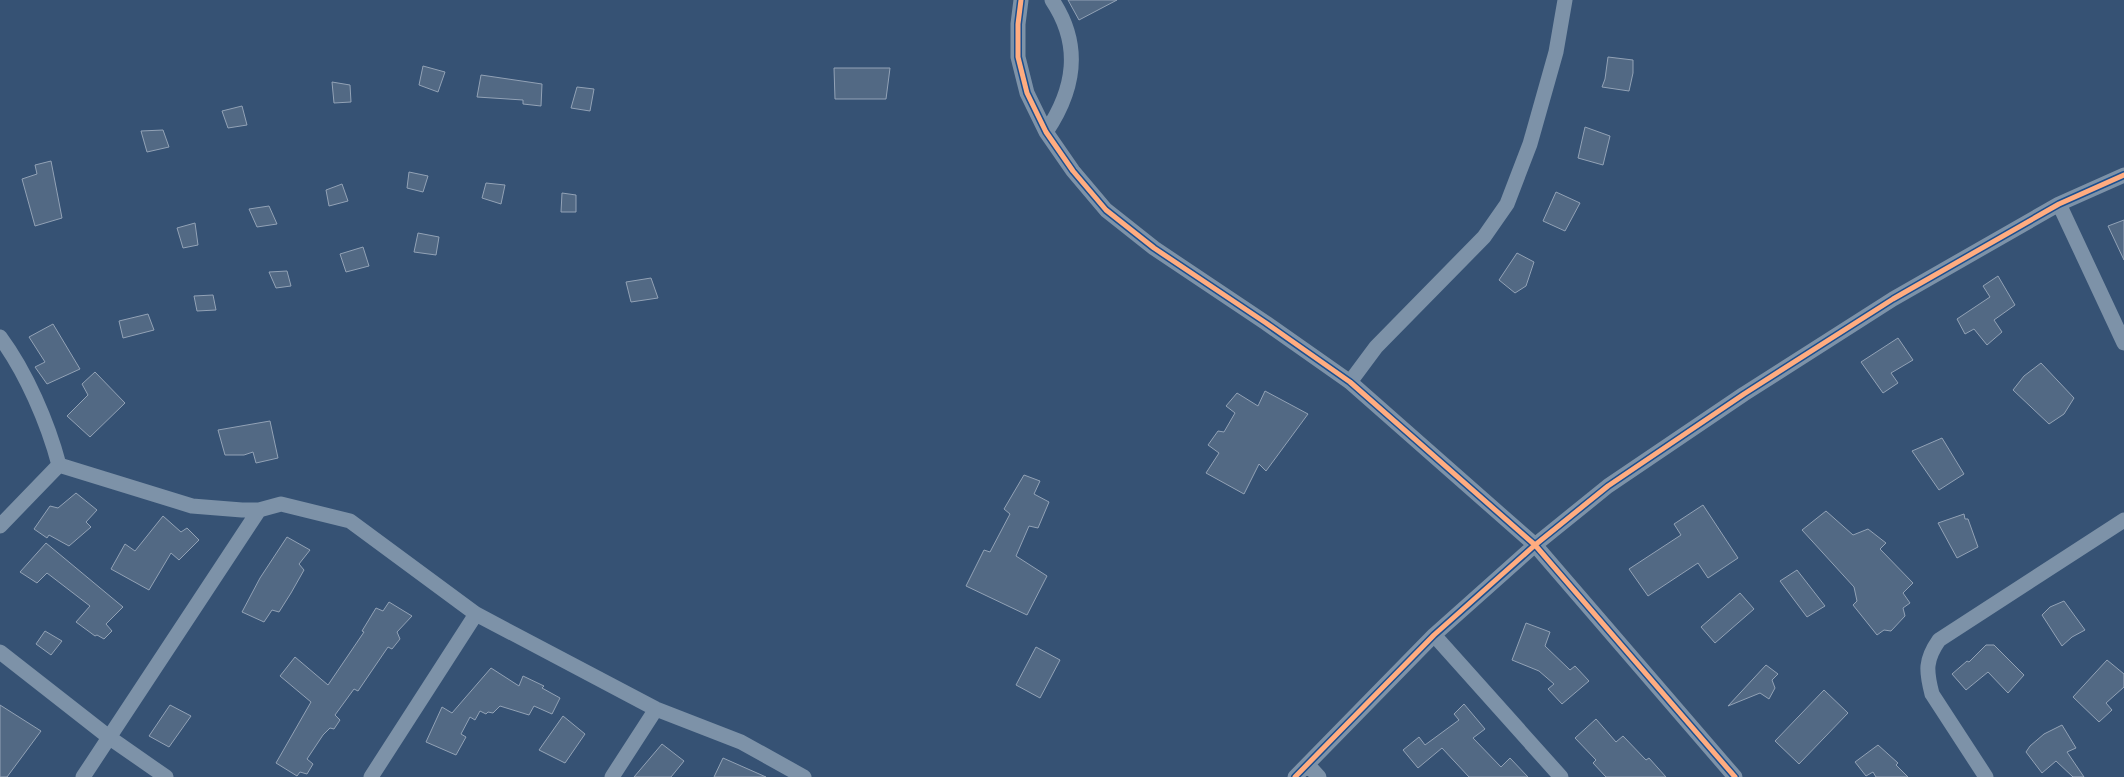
<svg xmlns="http://www.w3.org/2000/svg" width="2124" height="777" viewBox="0 0 2124 777" font-family="Cabin,sans-serif">
  <rect width="100%" height="100%" fill="#365274"/>
  <path fill="#526984" stroke="#92a2b6" d="M1068,0h49l-38,20z
    M1608,57l25,3v13l-4,18 -27,-4 3,-8z
    M423,66l22,6 -7,20 -19,-7z
    M834,68h56l-4,31h-51z
    M481,75l61,9 -1,22 -18,-2v-4l-46,-3z
    M332,82l18,3 1,17 -17,1z
    M577,87l17,2 -4,22 -19,-3z
    M242,106l5,19 -19,3 -6,-17z
    M1585,127l25,9 -7,29 -25,-7z
    M163,130l6,17 -22,5 -6,-21z
    M51,161l11,57 -27,8 -13,-47 15,-5 -2,-9z
    M409,172l19,4 -5,16 -16,-4z
    M486,183l19,2 -4,19 -19,-6z
    M342,184l6,17 -19,5 -3,-16z
    M1556,192l24,11 -15,28 -22,-10z
    M562,193l14,2v17h-15z
    M269,206l8,18 -20,3 -8,-18z
    M2124,220v40l-16,-34z
    M195,223l3,22 -15,3 -6,-20z
    M418,233l21,4 -3,18 -22,-3z
    M363,247l6,19 -23,6 -6,-18z
    M1517,253l17,9 -8,24 -11,7 -16,-13z
    M287,271l4,15 -15,2 -7,-16z
    M1998,276l17,29 -21,15 8,12 -15,13 -13,-16 -9,5 -8,-15 33,-22 -7,-11z
    M651,278l7,20 -27,4 -5,-20z
    M213,295l3,15 -19,1 -3,-15z
    M148,314l6,16 -31,8 -4,-17z
    M53,324l27,45 -33,15 -12,-17 10,-5 -16,-25z
    M1898,338l15,22 -22,13 7,10 -15,10 -22,-31z
    M2041,363l33,35 -10,16 -15,10 -36,-34 11,-14z
    M95,372l30,31 -35,34 -23,-21 21,-21 -6,-11z
    M1265,391l43,23 -42,57 -7,-7 -15,30 -38,-21 13,-20 -11,-8 10,-14 6,1 11,-19 -9,-7 11,-13 21,13z
    M270,421l8,37 -22,5 -3,-11 -9,3h-19l-7,-25z
    M1942,438l22,36 -25,16 -27,-39z
    M1024,475l16,6 -6,13 15,8 -11,26 -9,-2 -13,30 31,20 -20,39 -61,-29 18,-36 6,2 20,-38 -6,-5z
    M76,493l21,17 -11,12 5,5 -22,19 -20,-11 -2,3 -13,-9 16,-23 8,2z
    M1703,505l35,53 -30,20 -10,-15 -50,33 -19,-27 52,-34 -7,-11z
    M1826,511l27,24 15,-6 18,14 -6,6 33,34 -10,10 7,10 -7,5 2,8 -14,15 -7,-1 -7,5 -24,-30 4,-4 -3,-14 -52,-57z
    M1964,514l1,5h3l10,28 -21,11 -19,-35z
    M163,516l18,16 6,-4 12,12 -20,20 -8,-7 -22,37 -38,-21 14,-25 10,7z
    M287,537l23,13 -11,14 5,6 -13,23 -12,19 -7,-2 -8,12 -22,-10 18,-34z
    M46,543l77,64 -17,17 6,7 -8,8 -7,-4 -2,1 -19,-14 14,-16 -43,-33 -10,10 -17,-11z
    M1797,570l28,36 -18,11 -27,-36z
    M1740,593l14,16 -39,34 -14,-16z
    M2064,601l21,29 -13,7 -10,9 -20,-31 8,-8z
    M389,602l23,14 -15,16 3,7 -8,10 -4,-2 -30,44 -4,-2 -19,26 5,5 -6,9 -4,-1 -7,7 -16,24 6,5 -6,10 -7,-2 -3,4 -21,-13 35,-61 -31,-26 15,-19 33,28 36,-53 -2,-1 14,-23 7,3z
    M1526,623l24,9 -5,14 25,24 5,-4 14,15 -27,23 -14,-15 6,-5 -15,-13 -27,-11z
    M45,631l17,10 -11,14 -15,-11z
    M1986,645h8l30,30 -16,18 -20,-21 -22,18 -14,-16 15,-13 2,1z
    M1036,647l24,13 -20,38 -24,-13z
    M2107,660l17,14v13l-18,16 6,7 -13,12 -26,-25z
    M1766,665l12,9 -6,6 3,8 -6,11 -9,-6 -32,13z
    M491,668l28,18 4,-10 21,10 -2,2 18,10 -8,16 -18,-8 -5,9 -29,-9 -7,7 -5,-1 -2,2 -6,-3 -5,9 -5,-3 -9,17 5,3 -10,18 -30,-13 16,-35 10,6z
    M1824,690l24,23 -49,51 -24,-23z
    M1464,704l21,25 -12,9 28,29 9,-9 18,19h-59l-27,-29 -24,20 -15,-18 16,-13 6,8 34,-25 -5,-6z
    M0,705l41,26 -34,46h-7z
    M170,705l21,11 -22,31 -20,-11z
    M563,716l22,18 -20,29 -26,-13z
    M1596,719l20,23 7,-6 23,24 3,-2 17,19h-60l-13,-14 3,-3 -21,-22z
    M2062,725l14,23 -9,4 17,25h-11l-17,-16 -14,12 -16,-21 4,-6 14,-12z
    M662,744l22,17 -13,16h-37z
    M1878,745l20,18 -2,2 12,12h-32l-3,-5 -7,4 -11,-14z
    M723,758l43,19h-52z"/>
  <g fill="none" stroke-linecap="round" stroke-linejoin="round">
    <path stroke="#7d92a8" stroke-width="15" d="M1021,0l-3,24v33l9,36 19,39 27,39 33,39 48,38 112,75 84,59 185,163 200,232
      M1046,132c29,-43 36,-87 6,-132
      M2059,204l65,139
      M0,337c26,35 48,86 59,128
      M1350,382l26,-35 108,-110 23,-33 23,-60 26,-92 9,-52
      M59,465l133,41 50,4h17l22,-6 69,17 126,93 180,95 85,33 63,35
      M0,526l59,-61
      M1434,635l127,142
      M0,652l110,86 56,39
      M1308,765l11,12
      M83,777l176,-267
      M371,777l105,-163
      M612,777l44,-68
      M1295,777l139,-142 101,-90 73,-59 136,-92 149,-95 166,-95 65,-29
      M1986,777l-54,-83c-6,-23 -7,-34 7,-54l185,-120"/>
    <g stroke="#1b4f8f" stroke-width="8">
      <path id="cycleway" d="M1021,0l-3,24v33l9,36 19,39 27,39 33,39 48,38 112,75 84,59 185,163 200,232
        M1295,777l139,-142 101,-90 73,-59 136,-92 149,-95 166,-95 65,-29"/>
    </g>
    <use href="#cycleway" stroke="#ffac80" stroke-width="5"/>
  </g>
</svg>
